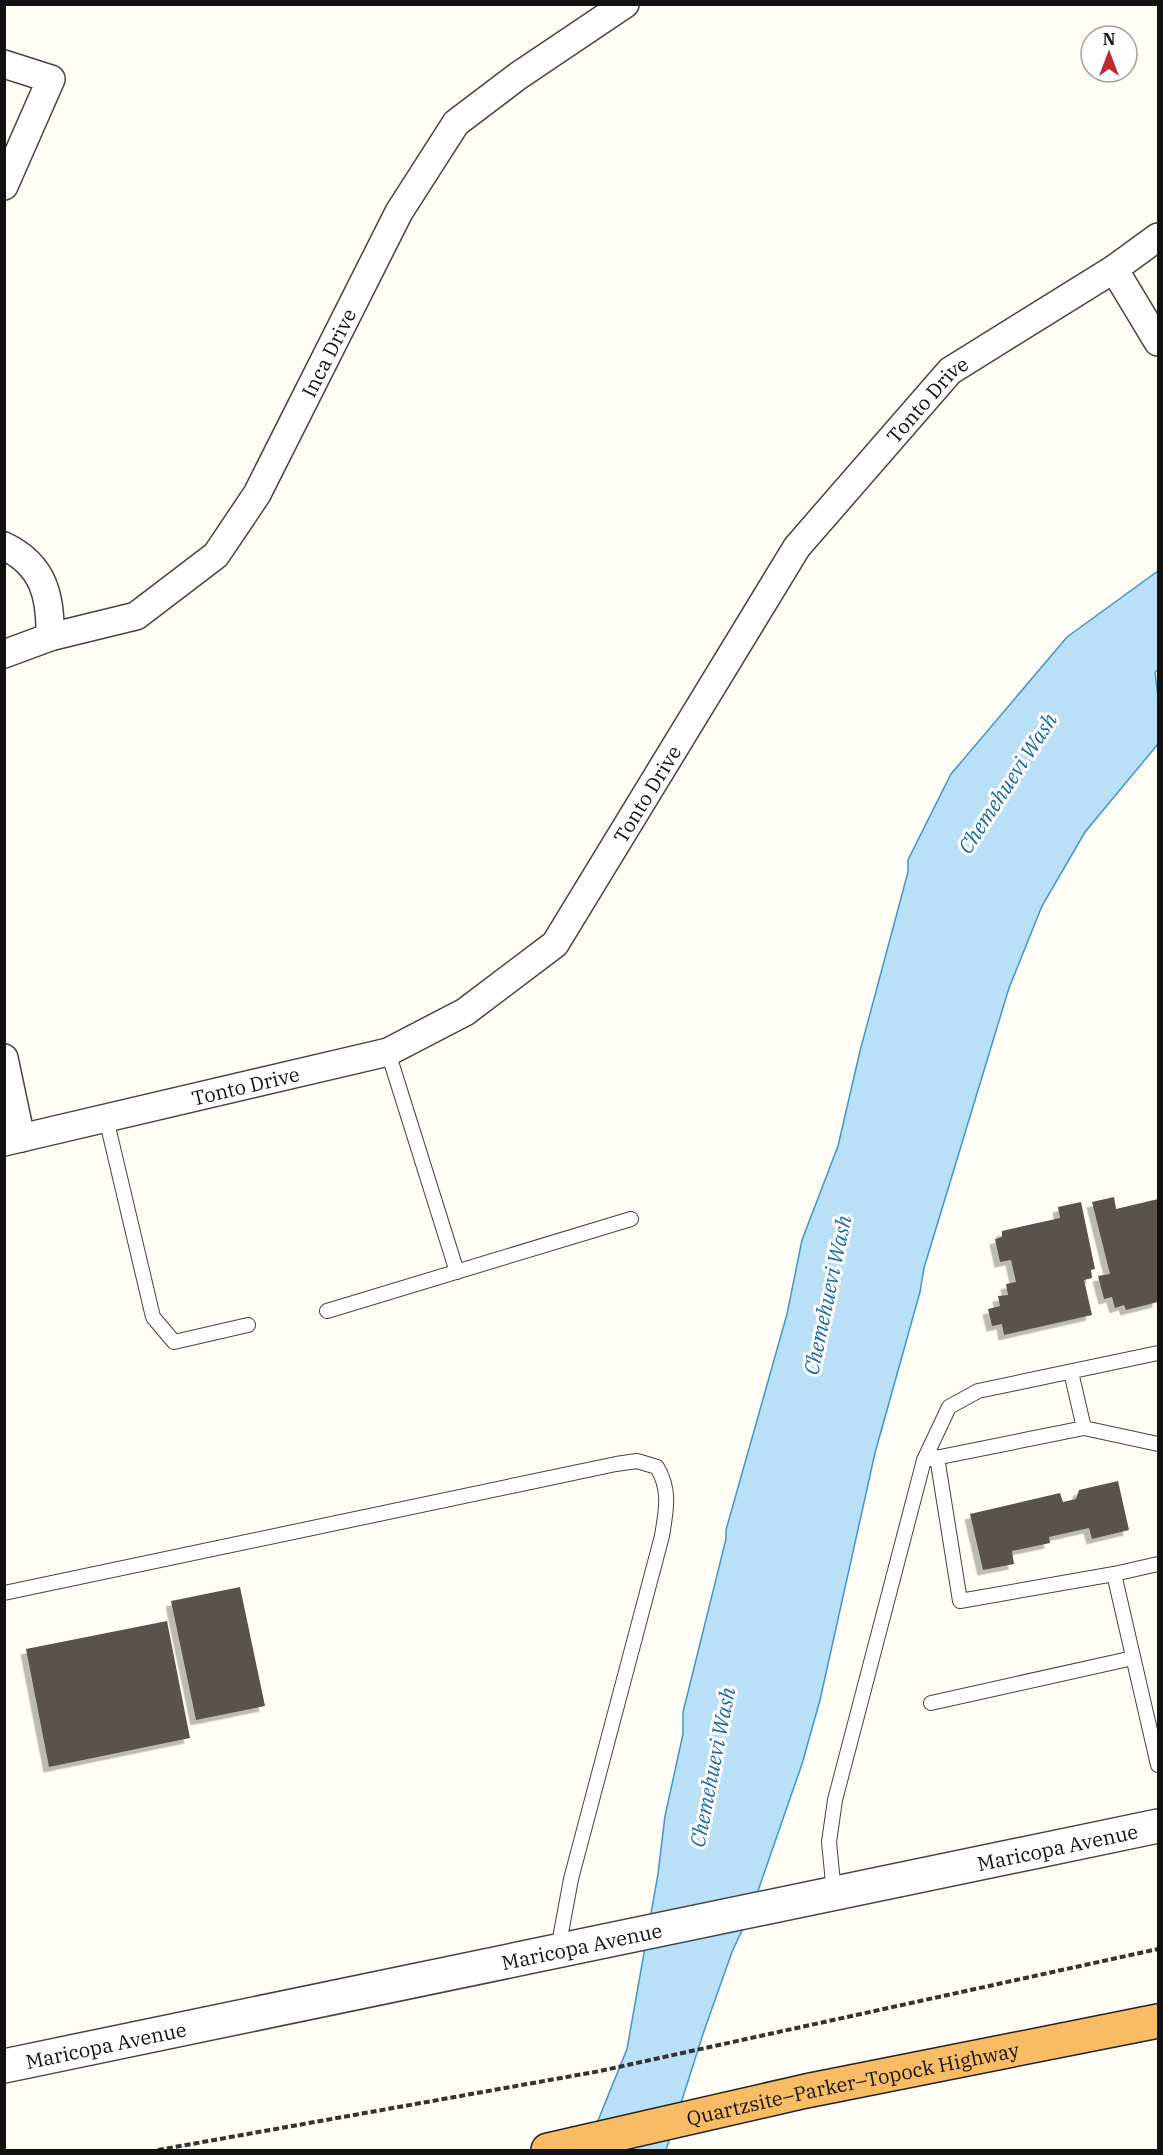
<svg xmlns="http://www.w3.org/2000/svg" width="1163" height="2155" viewBox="0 0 1163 2155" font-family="'IBM Plex Serif',serif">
  <defs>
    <filter id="shadow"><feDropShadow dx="-5.5" dy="5.5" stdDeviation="0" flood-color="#0004"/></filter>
  </defs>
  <rect width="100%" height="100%" fill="#fffdf5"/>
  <path fill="#b9e0f7" stroke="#3f96cf" stroke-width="1.5" d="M1158,571v99l-3,2 3,25v47l-73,88 -43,74 -33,82 -85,280 -4,24 -45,161 -55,247 -18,64 -51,147 -19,41 -28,79 -38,119h-80l41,-101 31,-175 7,-58 18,-82v-22l43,-173v-9l61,-216 15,-74 36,-94 22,-95 48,-179v-12l43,-86 116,-137z"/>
  <path fill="#5a524d" filter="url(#shadow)" d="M1114,1197l2,12 42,-10v103l-32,8 -2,-5 -9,3 -3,-11 -8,2 -6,-23 12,-2 -18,-72z
    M1081,1202l14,67 -4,1 1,8 -8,2 8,35 -88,20 -2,-11 -10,2 -4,-17 12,-3 -2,-10 10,-1 -2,-11 10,-2 -5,-22 -11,2 -5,-23 7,-2v-6l58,-13 -2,-11z
    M1118,1481l11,49 -37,9 -3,-11 -40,9 1,6 -38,8 2,13 -31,6 -13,-56 90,-21 3,9 13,-3 3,-9z
    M240,1587l25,119 -69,14 -25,-119z
    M167,1621l23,117 -141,29 -23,-118z"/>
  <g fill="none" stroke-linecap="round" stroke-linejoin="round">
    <g stroke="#444" stroke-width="16">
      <path id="service" d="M388,1052l69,220
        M106,1118l47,199 21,25 74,-17
        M327,1311l304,-92
        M1071,1372l13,56 74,16
        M937,1457l23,144 154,-27 44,191
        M930,1459l154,-31
        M1114,1574l44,-10
        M4,1593l612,-129 21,-3 20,6c14,24 9,43 5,69l-91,343 -13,70
        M931,1703l202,-45
        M834,1893l-5,-51 6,-42 89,-340 25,-53 29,-16 180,-38"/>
    </g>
    <g stroke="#444" stroke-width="30">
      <g id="minor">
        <path d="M4,64l47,15 -47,107"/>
        <path d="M1114,269l44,73"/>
        <path d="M4,546c40,19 47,51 46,91"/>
        <path id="s1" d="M4,654l46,-17 86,-21 80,-61 41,-61 142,-282 57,-89 62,-47 107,-72"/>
        <path d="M4,1058l17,80"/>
        <path id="s2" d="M4,1142l384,-90 77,-40 90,-68 242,-397 153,-176 164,-102 44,-32"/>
      </g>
    </g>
    <g stroke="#444" stroke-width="36">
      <g id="tertiary">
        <path id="s3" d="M4,2066l1154,-240"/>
      </g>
    </g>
    <g stroke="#222" stroke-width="36">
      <g id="trunk">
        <path id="s4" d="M548,2150l258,-59 352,-70"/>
      </g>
    </g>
    <path stroke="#333" stroke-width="4" stroke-dasharray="6 3" stroke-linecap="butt" d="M158,2150l442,-79 558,-122"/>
    <use href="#service" stroke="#fff" stroke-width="14"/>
    <use href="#minor" stroke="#fff" stroke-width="27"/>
    <use href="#tertiary" stroke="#fff" stroke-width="33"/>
    <use href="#trunk" stroke="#f7bc64" stroke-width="33"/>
  </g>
  <g text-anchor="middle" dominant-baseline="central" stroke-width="6" stroke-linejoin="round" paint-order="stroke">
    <g font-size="20" fill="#111" stroke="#fff">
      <text stroke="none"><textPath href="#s1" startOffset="470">Inca Drive</textPath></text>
      <text stroke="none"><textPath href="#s2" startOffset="1256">Tonto Drive</textPath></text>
      <text stroke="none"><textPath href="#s2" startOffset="770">Tonto Drive</textPath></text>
      <text stroke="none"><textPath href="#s2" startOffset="248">Tonto Drive</textPath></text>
      <text stroke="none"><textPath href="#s3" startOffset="1076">Maricopa Avenue</textPath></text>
      <text stroke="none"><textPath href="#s3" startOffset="590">Maricopa Avenue</textPath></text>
      <text stroke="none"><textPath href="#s3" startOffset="104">Maricopa Avenue</textPath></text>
      <text stroke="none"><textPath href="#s4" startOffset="312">Quartzsite–Parker–Topock Highway</textPath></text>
    </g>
    <g font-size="21" font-style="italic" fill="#1768a6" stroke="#fff">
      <text transform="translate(1007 783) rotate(-57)">Chemehuevi Wash</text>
      <text transform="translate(827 1295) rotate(-78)">Chemehuevi Wash</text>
      <text transform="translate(712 1767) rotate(-79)">Chemehuevi Wash</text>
    </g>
  </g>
  <rect width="1163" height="2155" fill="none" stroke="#111111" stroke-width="12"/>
  <g transform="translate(1109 54)"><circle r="28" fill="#ffffff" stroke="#a0a0a0" stroke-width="1.5"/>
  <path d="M0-4.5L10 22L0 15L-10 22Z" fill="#c4262e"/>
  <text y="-9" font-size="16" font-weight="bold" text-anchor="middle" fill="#111111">N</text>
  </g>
</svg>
